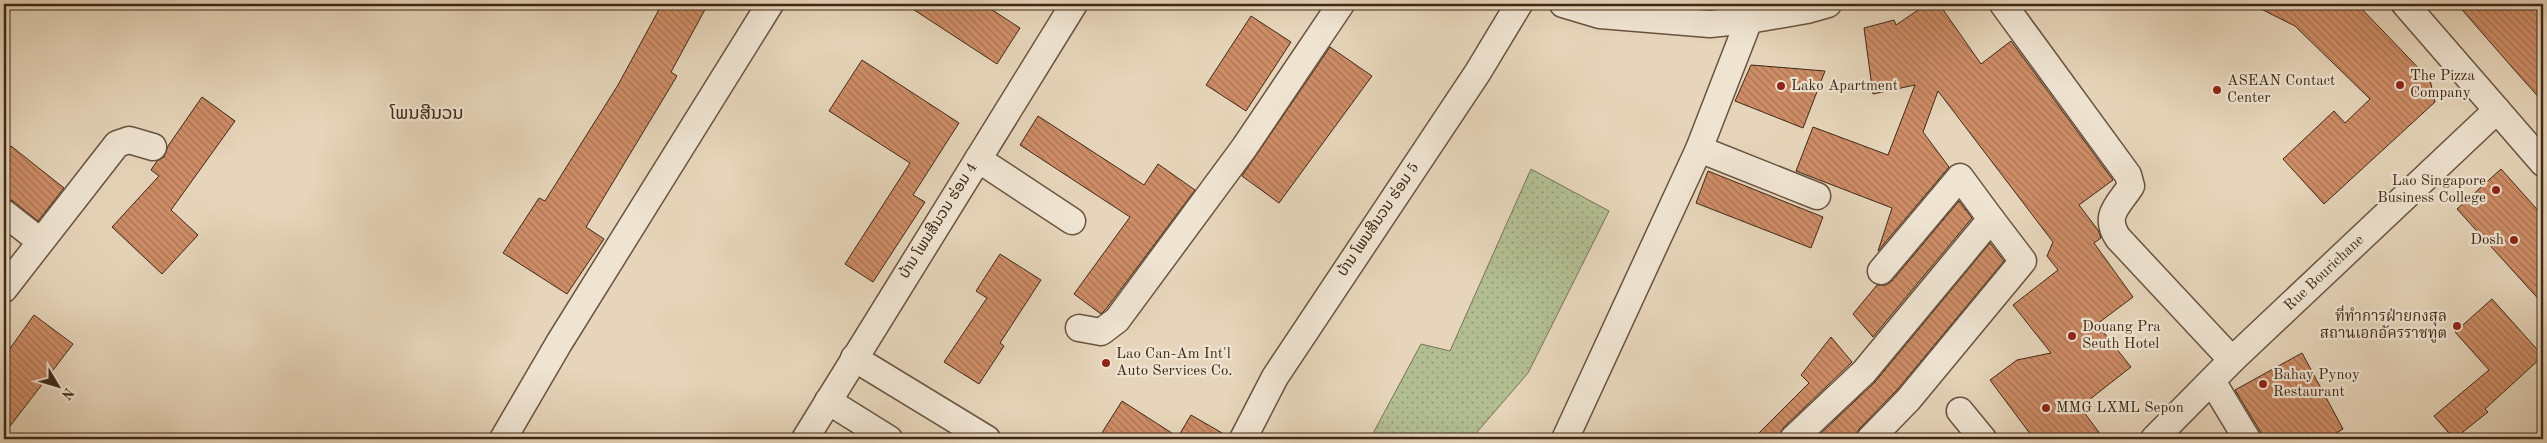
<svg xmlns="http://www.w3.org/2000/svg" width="2547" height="443" viewBox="0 0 2547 443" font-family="'Old Standard TT','Noto Sans Lao','Noto Serif Thai',serif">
  <defs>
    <pattern id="park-dots" width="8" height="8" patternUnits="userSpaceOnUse" patternTransform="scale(1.25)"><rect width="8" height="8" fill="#b2be92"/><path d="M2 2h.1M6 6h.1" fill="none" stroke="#929a76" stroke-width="1.8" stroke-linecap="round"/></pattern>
    <pattern id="building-back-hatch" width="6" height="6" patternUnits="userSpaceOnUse" patternTransform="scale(1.25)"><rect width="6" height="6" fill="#ce8d67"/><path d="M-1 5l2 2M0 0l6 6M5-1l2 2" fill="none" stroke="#a97354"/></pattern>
  </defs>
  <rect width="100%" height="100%" fill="#e6d5ba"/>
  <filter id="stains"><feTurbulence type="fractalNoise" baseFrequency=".004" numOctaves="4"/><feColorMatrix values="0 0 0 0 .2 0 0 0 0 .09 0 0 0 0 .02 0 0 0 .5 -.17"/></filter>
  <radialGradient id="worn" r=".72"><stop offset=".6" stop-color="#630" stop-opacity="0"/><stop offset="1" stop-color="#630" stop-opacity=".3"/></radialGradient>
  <path fill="url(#park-dots)" stroke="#787354" d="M1531,169l78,42 -81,162 -57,66h-101l51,-95 29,7z"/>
  <path fill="url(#building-back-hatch)" stroke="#3f2816" d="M662,4h46l-37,68 6,4 -91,151 18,12 -37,55 -64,-41 36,-55 6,3 73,-116z
    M905,4h78l37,24 -23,36z
    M1927,4h12l42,60 30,-23 102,139 -34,25 19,25 3,8 -7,5 39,54 -36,27 34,43 -51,40 24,32h-70l-44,-59 27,-20 34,-7 -38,-48 45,-35 -11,-14 6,-14 -115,-151 -15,41 26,35 -71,84 14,-43 -96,-37 17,-44 75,28 27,-70 -42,9 -9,-66 30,-8 2,5z
    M2251,4h106l73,76 5,22 -111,102 -41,-45 51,-48 11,12 25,-24 -75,-73z
    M2457,4h86v98l-25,-28z
    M1251,16l40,26 -45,69 -40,-26z
    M1330,47l42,29 -93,127 -37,-27z
    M862,60l97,63 -46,72 12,7 -52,80 -28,-18 65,-101 -81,-52z
    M1751,65l74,6 -22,57 -68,-27z
    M202,97l33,24 -64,89 27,25 -36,39 -50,-47 47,-51 -8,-6 6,-9 7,-4 4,-11z
    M1038,116l106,69 14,-21 37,26 -89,119 -5,5 -27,-20 56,-77 -110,-72z
    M11,146l53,42 -26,33 -25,-20 -9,-3v-43z
    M2501,169l42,47v88l-86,-95z
    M1708,171l115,46 -12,31 -115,-45z
    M1959,201l13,17 -99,119 -20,-23 24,-29h9l6,-4z
    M1990,243l14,18 -107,129 -38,39 -4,10h-40l60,-57z
    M1000,254l41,26 -41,63 4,3 -25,38 -35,-22 43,-64 -11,-7z
    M2492,299l51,57 -58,53 3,3 -34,27 -20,-23 55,-46 -34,-38z
    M34,315l39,29 -69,90v-77z
    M1831,337l21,25 -69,66 -5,11h-25l56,-56 -8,-8z
    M2302,353l41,76 -17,10h-64l-2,-8 -25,-41z
    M1122,401l56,36 13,-22 38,22 -1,2h-130z"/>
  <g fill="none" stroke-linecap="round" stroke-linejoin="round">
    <g stroke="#69533f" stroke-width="29">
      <g id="minor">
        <path d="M1563,4l37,11 110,9 39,-4 58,-10 21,-6"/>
        <path d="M2003,4l125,171 3,11c-13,20 -28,29 -13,52l114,122"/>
        <path d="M2405,4l138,159"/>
        <path d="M1699,149l118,47"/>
        <path d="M978,159l94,62"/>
        <path d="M4,213l36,28"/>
        <path d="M4,289l113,-145 12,-4 24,7"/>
        <path d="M1079,328l22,4 16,-12 127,-172 97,-144"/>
        <path d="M854,358l133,81"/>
        <path d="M2212,381l35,58"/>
        <path d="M828,401l61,38"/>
        <path d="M1960,411l23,28"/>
        <path d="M503,439l56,-96 211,-339"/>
        <path d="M805,439l269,-435"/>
        <path d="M1243,439l32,-62 203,-305 41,-68"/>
        <path d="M1565,439l134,-290 50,-129"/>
        <path d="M1793,439l71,-67 127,-153 -31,-42 -79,94"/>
        <path d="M1870,439l38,-39 115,-139 -32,-42"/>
        <path id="s1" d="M2154,439l78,-79 265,-250"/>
      </g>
    </g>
    <use href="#minor" stroke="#efe4d2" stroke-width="26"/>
  </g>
  <g fill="#8f2418" stroke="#efe4d2" stroke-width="2">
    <circle cx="2400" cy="85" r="5"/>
    <circle cx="1781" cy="86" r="5"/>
    <circle cx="2217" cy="90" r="5"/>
    <circle cx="2496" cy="190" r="5"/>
    <circle cx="2514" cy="240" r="5"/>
    <circle cx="2457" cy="326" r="5"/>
    <circle cx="2072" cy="336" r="5"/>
    <circle cx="1106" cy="363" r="5"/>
    <circle cx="2263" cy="384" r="5"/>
    <circle cx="2046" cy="408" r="5"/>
  </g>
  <g text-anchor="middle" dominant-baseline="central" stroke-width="4.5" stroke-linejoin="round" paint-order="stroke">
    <g font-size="15" fill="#3f2816" stroke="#efe4d2" text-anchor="start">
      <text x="2410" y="76">The Pizza<tspan x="2410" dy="17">Company</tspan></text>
      <text x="2227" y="81">ASEAN Contact<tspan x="2227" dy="17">Center</tspan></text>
      <text x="1791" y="86">Lako Apartment</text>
      <text x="2486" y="181" text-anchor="end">Lao Singapore<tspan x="2486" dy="17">Business College</tspan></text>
      <text x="2504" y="240" text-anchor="end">Dosh</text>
      <text x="2447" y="317" text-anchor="end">ที่ทำการฝ่ายกงสุล<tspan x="2447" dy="17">สถานเอกอัครราชทูต</tspan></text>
      <text x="2082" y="327">Douang Pra<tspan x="2082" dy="17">Seuth Hotel</tspan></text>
      <text x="1116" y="354">Lao Can-Am Int'l<tspan x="1116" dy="17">Auto Services Co.</tspan></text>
      <text x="2273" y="375">Bahay Pynoy<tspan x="2273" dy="17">Restaurant</tspan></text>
      <text x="2056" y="408">MMG LXML Sepon</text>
    </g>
    <g font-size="15" fill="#3f2816" stroke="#efe4d2">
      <text transform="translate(1379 220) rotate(-56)">ບ້ານ ໂພນສີນວນ ຮ່ອມ 5</text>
      <text transform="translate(939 221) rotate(-58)">ບ້ານ ໂພນສີນວນ ຮ່ອມ 4</text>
      <text stroke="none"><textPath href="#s1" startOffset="238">Rue Bourichane</textPath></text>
    </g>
    <g font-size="18" fill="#3f2816" stroke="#efe4d2">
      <text x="427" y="114">ໂພນສີນວນ</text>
    </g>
  </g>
  <rect width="2547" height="443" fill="none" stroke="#e6d5ba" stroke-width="20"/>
  <rect x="5" y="5" width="2537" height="433" fill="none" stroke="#3f2816" stroke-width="2.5"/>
  <rect x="10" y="10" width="2527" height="423" fill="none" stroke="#3f2816"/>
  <g transform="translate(58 386) rotate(128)" stroke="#efe4d2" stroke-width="4" paint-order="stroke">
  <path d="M0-4L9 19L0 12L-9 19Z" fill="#3f2816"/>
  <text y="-8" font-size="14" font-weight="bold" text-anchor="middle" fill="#3f2816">N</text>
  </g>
  <rect width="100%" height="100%" filter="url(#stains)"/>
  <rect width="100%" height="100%" fill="url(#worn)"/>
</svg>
